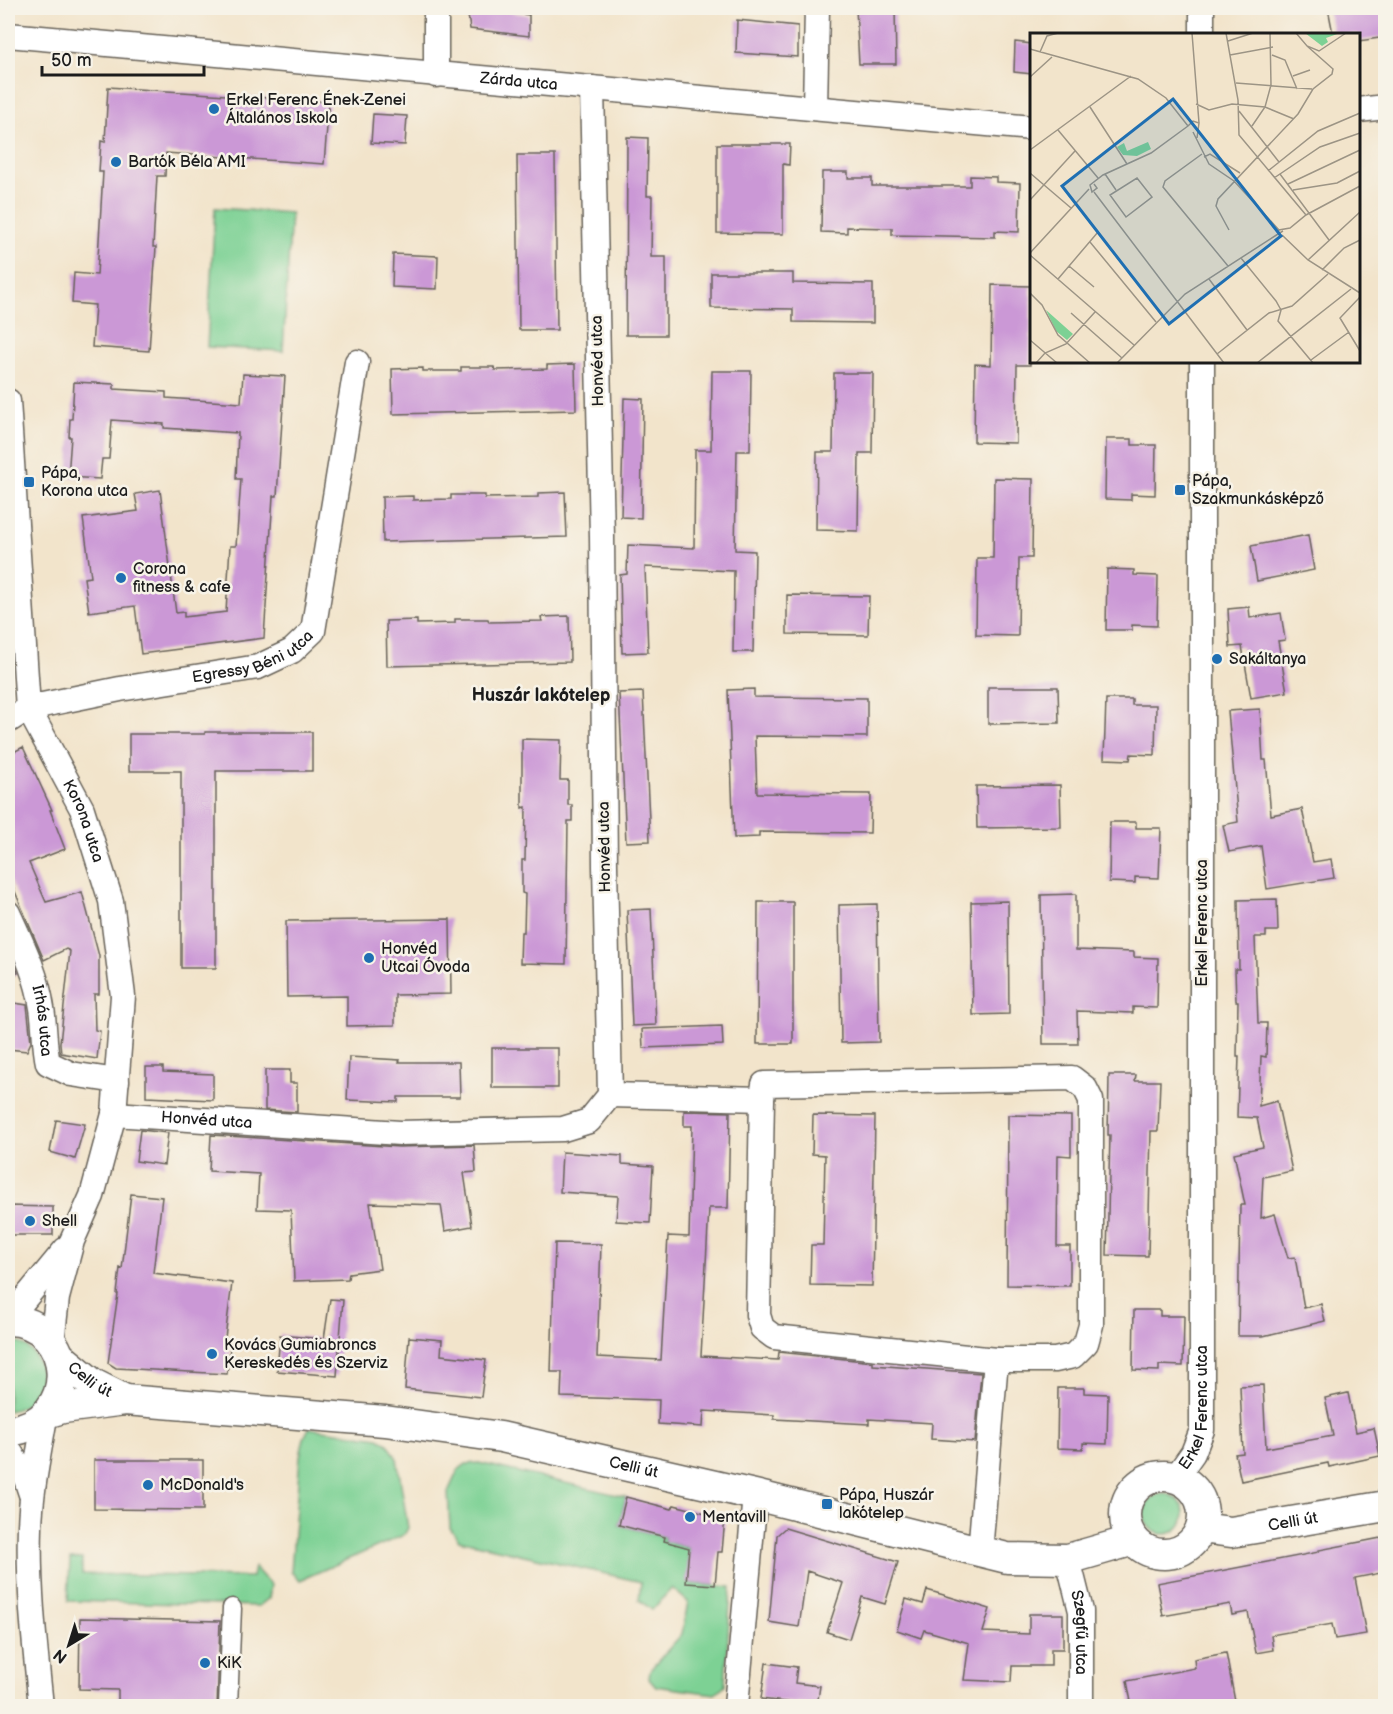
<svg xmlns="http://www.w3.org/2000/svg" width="1393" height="1714" viewBox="0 0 1393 1714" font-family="'Balsamiq Sans',sans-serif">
  <rect width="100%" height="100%" fill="#f7f3e8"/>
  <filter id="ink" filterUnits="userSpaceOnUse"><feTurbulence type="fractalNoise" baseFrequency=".0167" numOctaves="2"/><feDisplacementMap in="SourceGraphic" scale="12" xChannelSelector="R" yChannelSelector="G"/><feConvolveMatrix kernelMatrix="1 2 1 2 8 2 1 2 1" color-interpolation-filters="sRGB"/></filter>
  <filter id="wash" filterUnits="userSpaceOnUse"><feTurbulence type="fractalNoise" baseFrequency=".008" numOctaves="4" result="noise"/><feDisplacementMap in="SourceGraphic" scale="24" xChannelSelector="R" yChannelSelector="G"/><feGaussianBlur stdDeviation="1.35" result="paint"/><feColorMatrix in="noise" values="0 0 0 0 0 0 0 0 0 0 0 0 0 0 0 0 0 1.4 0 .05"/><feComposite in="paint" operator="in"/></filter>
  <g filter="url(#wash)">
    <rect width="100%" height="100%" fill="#f2e4cb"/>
    <path fill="#7dd194" stroke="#4c7658" stroke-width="1.5" d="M215,208l76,5 -8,138 -76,-4z
      M8,1340c43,5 44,65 0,71z
      M309,1428l70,10 10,7 8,14 11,69 -4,7 -104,45 -9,-8 9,-116 4,-18z
      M479,1463l147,34 -7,28 46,12 -1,4 25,7 -2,35 44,4 -6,98 -10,9 -60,-8 -6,-7 1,-9 32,-36 6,-32 -16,-14 -20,22 -13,-10 2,-18 -182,-42 -9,-12 -2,-36 10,-22 8,-6z
      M1144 1514a20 20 0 1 1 40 0a20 20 0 1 1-40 0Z
      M70,1559h12v15l170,3 2,-10 17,18 -2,13 -10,8 -191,-5z"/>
    <g id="blocks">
      <path fill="#cb98d6" d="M467,8h35l1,3 26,4v21l-59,-7z
        M856,8h39l1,56h-37z
        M1328,8h56l2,29 -27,4v-7h-26z
        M737,20l61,6v31l-62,-4z
        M1015,42l17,2v30l-18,-2z
        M108,87l221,15 -5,62 -158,-11 -1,23h-8l-4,71h3l-7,104 -57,-4 3,-42 -23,-2 2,-30 23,2 6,-103h-4l2,-31 4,1z
        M373,114l34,2 -2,29 -34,-2z
        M627,137l21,1 -1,58h5l-1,61h15v78h-40z
        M717,144h73l-1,21 -6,-1v70l-66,-1z
        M517,155h38l2,175h-38z
        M822,172h26v6h24v8h98v-10l26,1v5l24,1 -1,49 -24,-1v6l-103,-2v-7l-45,-1v6l-26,-1z
        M393,254l45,2 -1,33 -45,-2z
        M711,273h82v10l80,1v39l-80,-1v-13l-82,-1z
        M992,285l39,1 -1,79h-13l-1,78 -42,-1 1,-78 16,1z
        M575,364l1,46 -183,4 -1,-45 31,-1v3h38v-4h33l1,3 52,-1v-4z
        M712,371h39l-1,80h-13l-2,99 20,1 -2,101h-20l1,-81 -89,-4 3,85 -26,1 -2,-78 7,-1 1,-29 66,3 1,-98h16z
        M834,373h39l-1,80h-13l-1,78 -42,-1 1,-78h16z
        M243,374l42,2 -8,120h-4l-9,142 -123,16 -6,-48 -46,6 -5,-34 7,-1 -8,-59 55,-7 -3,-17 25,-4 16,123 8,-1v5l42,-5 4,-66h6l4,-52 1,-15h-5l2,-46 -74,-5v-4l-52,-4 -3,39h-7l-2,20 -32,-2 3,-40h-2l1,-18h2l2,-37 40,2v5l52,3v6l75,5z
        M624,398l19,1 -2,119 -20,-1z
        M1106,439h26v6h24l-1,50 -24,-1v6l-26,-1z
        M994,478l39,1 -1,79h-13l-1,78 -42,-1 1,-77h16z
        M565,492l2,45 -184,5 -1,-45 31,-1v4l38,-1v-4h34v3l53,-1v-4z
        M1308,535l6,35 -57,11 -6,-35z
        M1107,569l27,1v5l24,1 -1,50 -25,-1v5h-26z
        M787,595l82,1 -1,39 -81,-1z
        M1249,607l1,11 31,-5 4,27 -7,1 9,51 -36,6 -9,-52 -12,1 -2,-38z
        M569,616l1,46 -183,4 -1,-45 31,-1v4l38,-1v-4h33l1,3 53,-1 -1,-4z
        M988,687h70l1,36 -71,1z
        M754,689v8l113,1v39l-112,-1 2,57 114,1 -1,39 -111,-1v5l-25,1 -6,-148z
        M643,692l7,149 -24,1 -7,-149z
        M1106,699h26v6h24l-1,50 -24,-1 -1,6 -26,-1z
        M1260,709l3,51h3l5,55 31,-6 11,53 18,-3 3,19 -67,11 -6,-43 -32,6 -6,-27 15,-3 -10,-111z
        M205,732h107v39h-96v197h-35v-197h-52v-37h76z
        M522,739l39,1 -1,40h8v25h4v16h-4l-2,143 -46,-1 1,-31h3l1,-38 -3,-1v-33h3l1,-53 -4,1z
        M23,747l29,63h-2l15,39 -36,14 17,39 36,-10 17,64v38h-5l1,36 5,1 -3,28 -36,-6 -1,-10 10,-92 -4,-2 -22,11 -36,-85v-120z
        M1060,785l1,42 -84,1 -1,-42z
        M1110,822h26v6h25l-2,50 -24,-1v6l-26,-1z
        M1076,894v56l58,2v5l24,1 -1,50 -24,-1v6l-56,-2 1,33h-35l-2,-149z
        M1277,899l1,32h-12v6h-11l3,86h9l-1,34 -5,-1 -2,50 18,-5 15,70 -29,6 -2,41 14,-4 13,44 7,-1 9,51 17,-4 4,17 -62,15h-25l2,-131h5l-11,-52 29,-6 -6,-29 -20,-1 2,-61h-2l1,-55h-2l-1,-32h4l-1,-69z
        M1008,901l1,113 -36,1 -2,-113z
        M758,902h35v142h-36z
        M877,904l2,138 -38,1 -2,-138z
        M651,909l5,116 -24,1 -5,-116z
        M450,919l1,75 -56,1v30l-48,1v-30l-60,1 -1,-76z
        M8,946l10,27 -10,5z
        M8,1002l19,3 4,37 -4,9 -19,-2z
        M722,1026l1,19 -80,3 -1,-19z
        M492,1048h66v40h-66z
        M349,1057l51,3 -1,2h60l1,35h-62v5l-51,-2z
        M146,1067h17v5l50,2v26l-67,-3z
        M265,1070h25v13h7v29l-32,-2z
        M1109,1075h27l-1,6h25l-2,50h-7l-3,125 -41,-1 3,-120h-2z
        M684,1111l46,1 -2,96h-19l-8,148 77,4 1,-8 94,10v3l108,8 -6,69 -44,-3 1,-16 -63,-4v5l-95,-5v-4l-70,-4 -1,16 -45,-3 1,-24 -98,-3 1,-25h-11l4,-129 46,1 -4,113 64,3 7,-124 21,1 3,-111h-8z
        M813,1115l62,1 -3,170 -62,-1 1,-40h12l2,-90 -13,-1z
        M1008,1115l63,1v40l-13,-1 -1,91h13v40l-63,-1z
        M56,1120l29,4 -10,35 -25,-7z
        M140,1130l28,3 -4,32 -28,-4z
        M211,1135l188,12 75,-2 2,27 -12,1 8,53 -27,5 -4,-26 -71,-2 10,66 -31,4 -1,6 -54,2 -3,-71 -34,-1 2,-35 -50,-3z
        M562,1152l60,4v8l31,2 -3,57 -34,-2 2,-25 -58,-4z
        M131,1194l31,3 -9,76 79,10 -7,55 6,1 -4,35 -111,-6 -8,-5 10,-69h-1l3,-26 2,1z
        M8,1206l45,1v28h-45z
        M330,1299l13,1 -6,76 -60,-5 3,-36 44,4z
        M1134,1310h26v6h24l-1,50 -24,-1v6l-26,-1z
        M409,1337l33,3 -1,15 45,5 -5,37 -76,-8z
        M1263,1385l3,63 67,-12 -8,-38 23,-5 8,39 18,-4 6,28 -51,11 -1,-4 -87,18 -6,-27 8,-1 -3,-67z
        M1058,1388h26v5l24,1 -1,50 -24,-1v6l-26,-1z
        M94,1460h109v50l-109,-1z
        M626,1497l46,12 2,-4 51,13 -3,34h-4l-3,33 -29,-2 3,-35 -25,-7 1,-4 -46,-12z
        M785,1528l113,34 -13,42 -23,-7 -13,42 -22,-7 16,-49 -36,-12 -8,56 -30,-5 8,-87z
        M1386,1537v35l-31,6 11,56 -31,5 -3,-15 -61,11 2,15 -17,3 -8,-41 -16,3 -2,-11 -67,12 -6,-33 162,-31v-2z
        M927,1590l63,19 -7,23 46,2v-20h34v35h-12v17h-39l-1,16 -47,-2 5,-37 -45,-13 -3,8 -24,-8 9,-31 17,5z
        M80,1618l140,3 -3,86h-99v-17l-39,-1z
        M1226,1653l10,54h-104l-5,-26 68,-13 -1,-9z
        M766,1663l31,4 -2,16 25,3 -3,20 -56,-7z"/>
    </g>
  </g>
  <g filter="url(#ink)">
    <use href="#blocks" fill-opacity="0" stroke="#676259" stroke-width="1.5"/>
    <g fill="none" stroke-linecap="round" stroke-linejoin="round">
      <g stroke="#676259" stroke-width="21">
        <path id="pedestrian" d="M228,1706l4,-98"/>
      </g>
      <g stroke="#676259" stroke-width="27">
        <g id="minor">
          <path d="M436,8v67"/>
          <path d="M1202,34v-26"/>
          <path id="s1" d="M8,35l1024,93"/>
          <path d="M815,108l2,-100"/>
          <path d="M1358,110l28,-3"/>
          <path id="s2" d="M8,401l20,307 54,101 29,92 12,95 -9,118 -22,82 -20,45 -15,57 -5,45"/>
          <path id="s3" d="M8,721l20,-13 92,-19 138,-22 34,-16 21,-20 44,-269"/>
          <path id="s4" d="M8,913c14,31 29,61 34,95 3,19 2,37 6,55l23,11 46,7"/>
          <path d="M1072,1078l13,10 6,12v225l-5,18 -13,13 -18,4h-59l-222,-23 -12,-9 -4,-13 4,-216 2,-15z"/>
          <path d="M610,1095l152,4"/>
          <path id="s5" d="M114,1114l286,19 163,-4 26,-8 21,-26 -5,-229 -3,-329 -10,-449"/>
          <path d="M8,1313l11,-7 46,-56"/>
          <path d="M8,1448l18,31 5,15"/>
          <path id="s6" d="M1176,1477l17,-24 9,-23v-1068"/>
          <path d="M980,1552l16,-192"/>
          <path id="s7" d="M1068,1559l13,52v95"/>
          <path d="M41,1706c-6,-59 -13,-119 -11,-179 1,-37 9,-74 15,-110"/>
          <path d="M736,1706l19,-211"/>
        </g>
      </g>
      <g stroke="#676259" stroke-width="33">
        <g id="tertiary">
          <path d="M8,1320c68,1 75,103 0,111"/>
          <path id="s8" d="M59,1356l34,28 32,16"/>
          <path id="s9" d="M49,1412l14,-4 62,-8 260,21 116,16 254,58 252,63 61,1 66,-19"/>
          <circle cx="1164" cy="1515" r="39"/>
          <path id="s10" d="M1201,1528l30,4 155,-26"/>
        </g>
      </g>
      <use href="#pedestrian" stroke="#fff" stroke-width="18"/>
      <use href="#minor" stroke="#fff" stroke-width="24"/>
      <use href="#tertiary" stroke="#fff" stroke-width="30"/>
    </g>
  </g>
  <g fill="#1f6fb2" stroke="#f7f3e8" stroke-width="2">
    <circle cx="214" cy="109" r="6"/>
    <circle cx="116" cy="162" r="6"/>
    <rect x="23" y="476" width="12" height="12" rx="3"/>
    <rect x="1174" y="484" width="12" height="12" rx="3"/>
    <circle cx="121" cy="578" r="6"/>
    <circle cx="1217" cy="659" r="6"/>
    <circle cx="369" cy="958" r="6"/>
    <circle cx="30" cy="1221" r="6"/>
    <circle cx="212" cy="1354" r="6"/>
    <circle cx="148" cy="1485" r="6"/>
    <rect x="821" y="1498" width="12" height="12" rx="3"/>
    <circle cx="690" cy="1517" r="6"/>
    <circle cx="205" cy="1663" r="6"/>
  </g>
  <g text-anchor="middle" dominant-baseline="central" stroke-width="5" stroke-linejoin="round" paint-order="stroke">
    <g font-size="16" fill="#1c1c1c" stroke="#f7f3e8">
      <text stroke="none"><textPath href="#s1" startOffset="513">Zárda utca</textPath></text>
      <text transform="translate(598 361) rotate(-91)">Honvéd utca</text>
      <text stroke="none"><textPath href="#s3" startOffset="256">Egressy Béni utca</textPath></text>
      <text stroke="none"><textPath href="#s2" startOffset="434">Korona utca</textPath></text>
      <text transform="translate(605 847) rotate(-91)">Honvéd utca</text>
      <text transform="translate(1202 923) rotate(-90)">Erkel Ferenc utca</text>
      <text stroke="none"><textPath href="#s4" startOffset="114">Irhás utca</textPath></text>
      <text stroke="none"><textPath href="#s5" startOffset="93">Honvéd utca</textPath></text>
      <text stroke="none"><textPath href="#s8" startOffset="39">Celli út</textPath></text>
      <text stroke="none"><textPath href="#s6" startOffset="75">Erkel Ferenc utca</textPath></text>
      <text stroke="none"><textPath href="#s9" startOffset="591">Celli út</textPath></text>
      <text stroke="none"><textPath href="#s10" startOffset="93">Celli út</textPath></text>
      <text stroke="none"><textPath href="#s7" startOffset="75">Szegfű utca</textPath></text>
    </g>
    <g font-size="16" fill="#1c1c1c" stroke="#f7f3e8" text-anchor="start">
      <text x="226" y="100">Erkel Ferenc Ének-Zenei<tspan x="226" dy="18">Általános Iskola</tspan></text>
      <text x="128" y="162">Bartók Béla AMI</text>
      <text x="41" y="473">Pápa,<tspan x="41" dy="18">Korona utca</tspan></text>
      <text x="1192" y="481">Pápa,<tspan x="1192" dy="18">Szakmunkásképző</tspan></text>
      <text x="133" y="569">Corona<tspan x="133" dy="18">fitness &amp; cafe</tspan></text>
      <text x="1229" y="659">Sakáltanya</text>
      <text x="381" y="949">Honvéd<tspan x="381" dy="18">Utcai Óvoda</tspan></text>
      <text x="42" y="1221">Shell</text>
      <text x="224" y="1345">Kovács Gumiabroncs<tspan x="224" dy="18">Kereskedés és Szerviz</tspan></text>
      <text x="160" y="1485">McDonald's</text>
      <text x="839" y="1495">Pápa, Huszár<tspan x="839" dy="18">lakótelep</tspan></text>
      <text x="702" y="1517">Mentavill</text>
      <text x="217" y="1663">KiK</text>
    </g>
    <g font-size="18" font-weight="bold" fill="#1c1c1c" stroke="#f7f3e8">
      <text x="541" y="695">Huszár lakótelep</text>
    </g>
  </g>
  <g transform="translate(1030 33)">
    <rect width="330" height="330" fill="#f2e4cb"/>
    <path d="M275,0h35l-14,5 2,4 -6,4zM118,109l3,7 -14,7 -14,-1 -6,-8 7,-4 3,8zM16,277l27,24 -6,6 -11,-9z" fill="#7dd194"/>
    <path fill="none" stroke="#9c9485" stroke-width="1.5" d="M162,0l7,90M196,0l12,67 1,35 67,80M266,0l11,13 12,5 27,-18M198,8l25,-8M0,16l108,30 28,19 22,28M10,19l7,-16 11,-3M200,22l43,-8M242,22l13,5 12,29M263,43l17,-6M0,44l22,-20M206,50l76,6M166,71l13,6 23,-6 33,3 29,12M60,74l37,57M209,78l40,51M158,93l5,-5 6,2 -2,15M222,93l13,-19 6,-22 -1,-52M28,97l40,48M163,99l16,32 25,17 45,49M0,117l101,-74M172,121l-37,27 -2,6 65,79M174,124l6,-3 30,19M238,138l50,-40 42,-18M0,140l41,35M75,141l11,16M250,141l40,-27 40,-14M107,145l15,19 -26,20 -16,-22zM244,145l6,-4 49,66M64,151l3,4 -5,4 -2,-7 13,-10 48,-22 37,-27M258,151l72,-34M263,157l44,-7 23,-12M64,159l130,171M0,167l45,-49M199,197l-13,-24 2,-7 80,-85 15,-25 19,-15 1,-5 -26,-23M253,198l-5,3 1,-4 11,-2 16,-13 54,-29M252,202l26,25 52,33M60,209l66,80M0,220l59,-64M0,222l104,90M211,225l35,43 5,9 -3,11 35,42M278,227l52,-48M39,233l25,21M292,237l22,-22 16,-8M28,246l40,-47M179,246l38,51M0,260l12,12 16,30 32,28M330,264l-20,21 20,33M41,280l51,45M0,307l27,23M187,321l52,-41 23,-7 36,-32M281,327l38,-28M6,330l9,-10 21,-9 29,-32M87,330l68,-69 93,-60M227,330l94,-74"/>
    <path fill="#1f6fb2" fill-opacity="0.15" stroke="#1f6fb2" stroke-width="3" d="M143,66l108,137 -112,88 -107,-138z"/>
    <rect width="330" height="330" fill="none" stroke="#1c1c1c" stroke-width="3"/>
  </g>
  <rect width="1393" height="1714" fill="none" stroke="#f7f3e8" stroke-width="30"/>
  <g transform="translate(69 1645) rotate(218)" stroke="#f7f3e8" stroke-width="4.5" paint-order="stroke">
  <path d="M0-4.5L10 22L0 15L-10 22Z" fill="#1c1c1c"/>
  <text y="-9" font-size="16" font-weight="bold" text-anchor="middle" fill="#1c1c1c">N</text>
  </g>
  <path d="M42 66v9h162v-9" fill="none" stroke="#1c1c1c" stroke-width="3"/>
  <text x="51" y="66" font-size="18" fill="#1c1c1c" stroke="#f7f3e8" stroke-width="4.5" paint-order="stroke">50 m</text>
</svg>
